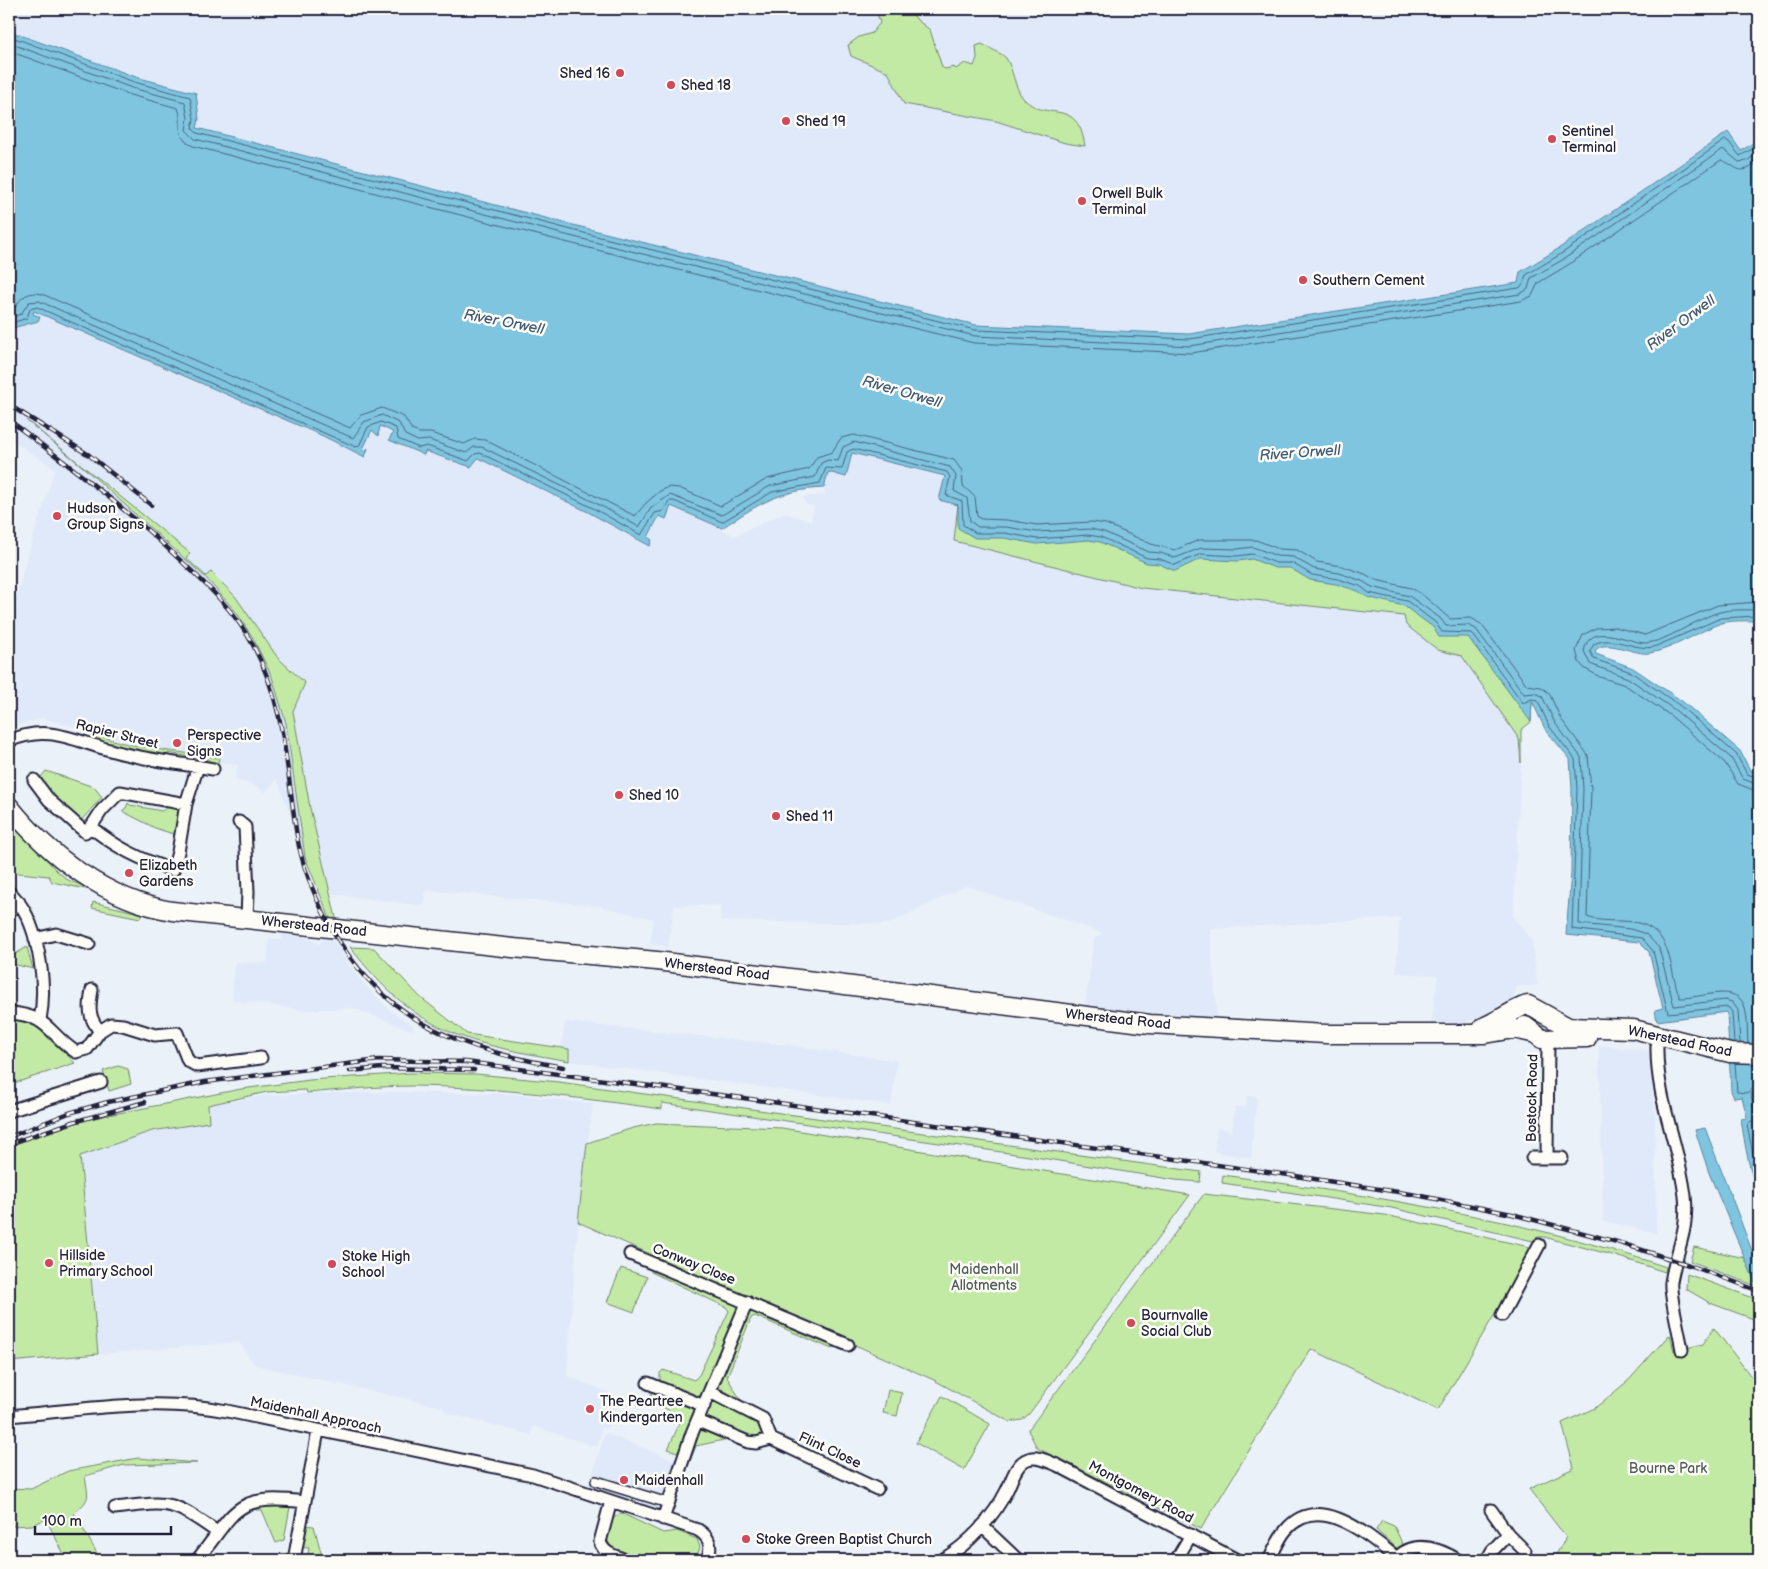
<svg xmlns="http://www.w3.org/2000/svg" width="1768" height="1569" viewBox="0 0 1768 1569" font-family="'Balsamiq Sans',sans-serif">
  <rect width="100%" height="100%" fill="#ebf1f8"/>
  <filter id="ink" filterUnits="userSpaceOnUse"><feTurbulence type="fractalNoise" baseFrequency=".02" numOctaves="2"/><feDisplacementMap in="SourceGraphic" scale="10" xChannelSelector="R" yChannelSelector="G"/><feConvolveMatrix kernelMatrix="1 2 1 2 8 2 1 2 1" color-interpolation-filters="sRGB"/></filter>
  <g filter="url(#ink)">
    <path fill="#dfe9f9" d="M9,9h1750v130l-18,12 -13,-19 -170,117 -38,23 -2,11 -329,51 -213,-9 -403,-100 -376,-97 -61,-51 -127,-46z
      M34,311l289,125 42,21v-6l-3,-1 10,-20 7,-1 1,-3 13,6 -3,8 33,14 1,-4 47,17 7,-9 110,54 61,34 -1,-8 11,-22 12,-11 44,20 19,11 50,-23 27,8 3,-14 -8,-3 -3,-7 22,-2 -1,-7 4,-17 24,-18 93,23 13,28 -4,37 152,38 299,37 60,38 55,75 1,34 -8,154 19,23 5,45 -20,2 -6,16 -27,13 -21,7 -32,1 7,-49 -42,-2 4,-55 -190,11 7,90 -132,-13 9,-67 9,-6 -137,-47 -78,38 -167,-3 -1,-16 -46,1 -6,41 -18,-3 4,-25 -55,-13 -173,-16 -2,16 -92,-12 -10,6 -45,-121 -11,13 -15,-8 -16,-4 3,-15 -20,-3v-4l-72,-12 -104,-28 -26,8 -7,-2v-97l18,-70 28,-88 -46,-31v-109l29,-8 -5,-7z
      M283,934l11,2 9,-2 11,8 6,2 4,-10h5l31,46 31,31 23,15 -2,4 -60,-22 -49,2 -71,-10 3,-38 32,1 2,-25 12,2z
      M565,1022l223,23 109,16 -6,44 -322,-44v-12h-8z
      M1599,1045l49,6 7,64 1,118 -53,-12z
      M388,1092l126,2 79,10 -15,118 -11,154 46,18 -3,9 6,3 -5,17 -4,6 -5,-1 -5,19 -64,-21 -2,9 -84,-22 -5,-6 -187,-42 -16,-23 -230,20v-190l188,-65 68,-12z
      M1247,1096h10l-6,62 -37,-6 3,-24 15,3 3,-24h11z
      M605,1433l77,30 -19,56 -76,-27z"/>
    <path fill="#c2eaa5" stroke="#728670" d="M876,9h33l7,10 14,11 12,37 3,2 9,-2 2,2 9,-6 9,3 3,-8 -1,-12 6,-2c7,4 19,9 24,14 7,10 8,29 17,40 24,26 54,-3 62,48l-20,-3 -69,-22 -92,-17 -16,-32 -37,-16 -3,-11 11,-8 13,-4 8,-10z
      M26,420l164,133 -4,5 20,18 5,-4 24,24 43,62 27,25 -12,28 17,97 27,114 -6,-1 -26,-64 -19,-134 -14,-46 -19,-39 -17,-26 -30,-34 -123,-111z
      M958,504l271,34 230,87 73,75 -1,22 -10,8v33l-2,-24 -57,-83 -24,-6 -32,-25 -2,-9 -262,-28 -188,-47z
      M95,734c36,15 84,17 124,24l-2,8 -8,-2v-4l-41,-7 -1,4 -68,-14 -4,-4z
      M46,771l48,16 8,10 -23,26 -42,-41z
      M128,803l2,2 32,6 11,-7 7,3 1,8 -3,4 -2,16 -21,-7 -33,-17 4,-3z
      M9,819l47,51 12,10 27,11 -43,-9 -3,-6 -40,-4z
      M93,902l50,12 -3,4 -48,-10z
      M27,947l6,22 -24,-6v-5z
      M350,947l24,1 46,49 47,37 102,15v12c-104,-18 -152,-27 -219,-114z
      M9,1019c32,2 45,23 66,44l-66,22z
      M118,1066l10,3 3,15 -22,7 -6,-20z
      M411,1073l65,1 83,8 642,90 -1,10 -25,-2 -146,-24 -367,-53v6c-82,-11 -164,-22 -248,-23 -35,0 -71,4 -107,7l-1,-3 -39,2 -59,13 1,17 -57,9 -72,25 18,198 -89,8v-216l64,-24 168,-33 69,-9z
      M656,1123l126,5 408,67 -161,219 -7,6 -12,2 -76,-42 -356,-158 9,-79 46,-15z
      M1223,1175c150,21 299,43 443,92l-1,5 -49,-16 -72,-19h-7l-4,4 -141,-33 -111,-17 -2,-3 -3,3 -54,-8z
      M1204,1194l181,21 149,33 -96,162 -127,-61 -110,180 -164,-81 -9,-18z
      M1694,1247l65,14v26l-69,-26z
      M653,1265l83,38 1,10 -36,84 -6,1 -35,-15v-10l3,-3 31,10 5,-5 30,-64 -3,-4 -75,-35z
      M621,1268l26,9 -13,35 -27,-10z
      M1687,1274l72,26v21l-49,-18 -24,-14z
      M756,1310l78,32 -2,7 -77,-33 -4,2 -24,59 15,25 -25,-16 28,-72z
      M1714,1328l45,59v173h-206l13,-23 -37,-48 45,-21 -12,-45 33,-15 34,-28 39,-44 2,-1 4,16 29,-7z
      M658,1390l34,15 4,5 -16,43 -12,-4 14,-31 -33,-19 3,-7z
      M888,1390l14,3 -5,23 -14,-3z
      M942,1396l48,28 -26,46 -48,-27z
      M710,1401h10l39,21 5,12 -5,5c-16,0 -42,-11 -54,-22l-1,-5z
      M703,1429l25,10 -32,7 -6,15 -3,-1 11,-30z
      M138,1458l59,5 -73,2 -39,11c3,21 7,22 -11,37l27,47h-34l-21,-41 -14,6 -23,1v-38l22,1 37,-18z
      M275,1506l15,1 -6,33 -8,3 -14,-33h-6l-1,-2z
      M621,1513l42,20 14,-2 20,8 3,8 -4,13h-39l-7,-2 -1,2c-19,0 -50,-10 -40,-33 2,-7 6,-11 12,-14z
      M1382,1521l12,5 11,23 -6,1 -23,-20z
      M303,1525l11,1 9,34h-16l2,-12 -9,-1z"/>
    <path fill="#7fc5e0" stroke="#5a849e" d="M9,31l127,46 60,16 3,26 -2,9 376,97 403,100 213,9 329,-51 2,-11 38,-23 170,-117 13,19 18,-12v482c-12,0 -27,-1 -38,2 -24,9 -47,26 -71,30 -14,3 -46,-16 -55,-2l1,3 37,14 49,33 58,50 10,19 9,4v316l-8,6 4,21h4v79c-10,-25 -14,-51 -18,-77l6,-1 -5,-21 -8,1 -3,-7 -4,-79 -70,9 -2,-11 8,-2 -14,-56 -10,-10 -73,-7 5,-62 1,-84 -2,-30 -25,-30 -13,-28 -1,21 -63,-85h-29l-6,-10 -29,-21 -37,-9 -9,-6 -22,-7 -26,-4 -20,-12h-15l-23,-9 -14,2 -38,-2 -25,12 -16,-7 -12,-1 -47,-21 -11,-2 -52,4 -33,-6h-29l-17,-10v-23l-19,-5 6,-24 -93,-23 -6,24 -18,-5 -4,16c-44,2 -66,16 -102,40l-51,-22 -5,13 -7,-3 -11,21 4,3 -2,6 -62,-34 -110,-54 -7,9 -46,-16 -1,4 -35,-15 4,-8 -13,-6 -2,10 -6,-6 -9,19 2,2 3,-3 -3,9 -42,-21 -289,-125 -1,3 7,3 -2,4 -29,8z
      M1705,1128l54,141v23l-50,-119 -14,-43z"/>
    <g fill="none" stroke-linecap="round" stroke-linejoin="round">
      <path stroke="#47637d" stroke-width="1" d="M9,36l125,46 56,15 4,22 -2,9 5,5 375,97 403,100 215,9 329,-51 4,-3 3,-10 35,-21 164,-114 3,1 12,15 19,-11
        M9,43l123,45 53,14 3,16 -2,12 9,9 375,97 405,100 215,10 330,-52 8,-5 3,-11 33,-19 159,-110 16,13 8,-1 12,-9
        M9,51l121,44 48,13c6,14 -5,29 15,38l376,97 405,100 217,10 330,-52 11,-5 6,-13 30,-18 153,-105c18,6 15,18 38,2
        M9,310l6,-2c6,-12 14,-17 27,-14l308,134 11,-13 21,-7 22,9 8,13 7,3h12l33,11 11,-5 10,1 150,76 11,-13 14,-12 9,-4 10,1 42,18 46,-27 42,-10 8,-12 15,-5 9,-14 13,-3 100,25 8,11 1,15 12,11 2,19 4,3 26,1 30,5 55,-3 14,2 45,20 24,6 24,-10h57l23,9 18,1 20,12 25,4 23,8 11,6 35,8 12,7 27,24 21,-1 10,6 46,61 14,2 8,6 12,26 27,36 3,34 -4,128c13,5 31,3 46,5 41,6 35,46 47,76 19,1 58,-17 65,10 3,11 2,24 3,36
        M9,318l12,-4 8,-12 10,-1 314,137 11,-16 18,-7 17,8 6,12 13,6 11,-1 37,13 8,-6h8l112,55 45,25 12,-19 19,-13 52,20 48,-29 45,-9 6,-14 7,-3 10,1 5,-14 11,-5 96,25 6,9 -2,15 13,7 3,23 8,6h28l31,5 54,-3 13,3 45,20 12,1 14,5 26,-10 36,1 16,-2 24,9 16,1 21,12 25,4 23,8 10,6 37,9 31,22 6,8 22,-1 8,4 48,65 11,-1 7,3 13,27 26,34 2,32 -4,135 51,5 16,5 13,14 15,58 51,-6 7,2 6,8 2,33
        M9,324l18,-6 3,-9 7,-2 319,140 3,-1 9,-19 13,-5 15,6 2,11 21,9 8,-2 41,15 7,-7 5,-1 111,54 50,28 14,-22 8,-2 6,-10h5l48,21 50,-30 48,-9 6,-15 16,1 5,-17 6,-3 94,23 3,5 -4,18 16,6 1,24 13,8h29l32,6 51,-4 13,2 46,21 13,1 15,6 26,-11 36,2 15,-2 24,9h16l20,12 26,4 22,7 9,7 38,8 29,22 6,9 30,1 51,70 9,-4 6,2 11,25 26,33 2,30 -5,140 70,9 11,13 15,62 60,-6 4,5 2,31
        M1759,602l-41,3 -73,30 -30,-8 -19,1 -13,7 -7,15 3,12 5,6 16,9 25,8 46,31 54,47 13,21 21,8
        M1759,610c-12,0 -27,-1 -39,2 -21,5 -55,31 -75,31 -18,-1 -55,-23 -61,8l6,13 38,14 47,32 56,48 12,21 16,6
        M1759,616l-38,2 -67,29c-20,4 -41,-13 -60,-3l-4,7 4,8 37,13 48,33 57,49 11,20 12,4
        M1735,1063l2,29 9,1 13,-8
        M1759,1122l-8,-1 -4,4 12,58"/>
      <path stroke="#5a849e" stroke-width="2.5" d="M1752,1093l4,25"/>
      <g stroke="#22223b" stroke-width="12">
        <path id="pedestrian" d="M596,1481l72,22"/>
      </g>
      <g stroke="#22223b" stroke-width="15">
        <path id="minor" d="M9,741c39,-17 63,-1 101,9 33,10 69,13 103,19
          M34,780l15,20 36,32 6,-5c24,20 52,34 82,43l5,-18 8,-48 12,-38
          M239,822l6,5 3,65 -1,26
          M91,827l11,-17 18,-18 66,12
          M9,892c30,25 38,92 31,128
          M9,912l10,-10
          M35,939l21,-5 33,10
          M92,990c-3,17 -4,28 8,41
          M9,1013c40,2 39,21 67,39l11,-3 13,-18 11,-7 12,1 32,10 22,-2 11,28 9,5 64,-8
          M1657,1046c-1,53 22,99 28,150 4,35 -9,54 -14,86 -2,11 9,54 11,68
          M9,1111l92,-29
          M1532,1158h30
          M1547,1158l1,-119
          M630,1254l218,91
          M1502,1315l37,-70
          M648,1383l56,23
          M9,1416c72,-6 146,-19 218,-5l306,64 165,55c13,8 14,17 9,30
          M698,1421l50,21 8,1 15,-4 -8,-20 -53,-27
          M771,1439l106,50
          M611,1501l-11,41c4,12 15,14 26,18
          M115,1508c56,-7 56,-8 102,24
          M1491,1510l17,24
          M663,1519l29,-86 55,-131
          M982,1526l36,34
          M197,1560c39,-48 36,-67 107,-58
          M294,1560l24,-129
          M942,1560c27,-16 51,-42 65,-70 5,-10 9,-27 21,-31 9,-4 21,3 29,6l180,95
          M1176,1560l15,-25
          M1269,1560c5,-9 10,-22 17,-30 33,-39 83,6 111,28
          M1395,1560c18,-21 43,-12 63,0
          M1487,1560l5,-9 16,-17 17,17"/>
      </g>
      <g stroke="#22223b" stroke-width="21">
        <path id="primary" d="M9,806c40,50 98,94 163,105l341,37 144,13 493,63 176,10h159l29,-5 18,4
          M1525,1026l17,13 45,-1
          M1483,1027c11,-4 39,-22 45,-22l40,22 65,2 97,24 29,1"/>
      </g>
      <use href="#pedestrian" stroke="#fdfcf7" stroke-width="9"/>
      <use href="#minor" stroke="#fdfcf7" stroke-width="11"/>
      <use href="#primary" stroke="#fdfcf7" stroke-width="18"/>
      <g stroke="#22223b" stroke-width="4.5">
        <path id="rail" d="M9,405l80,50 62,50
          M9,420c58,44 117,88 170,139 28,26 56,52 74,86 33,62 33,124 44,191 5,30 17,59 31,86 51,97 130,128 235,145
          M350,1071l32,-3 92,2
          M9,1137l60,-24 39,-11 97,-20 174,-22 87,2 277,36 546,77 122,19 101,20 105,28 72,23 70,26
          M9,1144l64,-22 72,-20"/>
      </g>
      <use href="#rail" stroke="#fdfcf7" stroke-width="2.5" stroke-dasharray="8" stroke-linecap="butt"/>
    </g>
  </g>
  <g fill="#d1495b" stroke="#fdfcf7" stroke-width="2">
    <circle cx="620" cy="73" r="5"/>
    <circle cx="671" cy="85" r="5"/>
    <circle cx="786" cy="121" r="5"/>
    <circle cx="1552" cy="139" r="5"/>
    <circle cx="1082" cy="201" r="5"/>
    <circle cx="1303" cy="280" r="5"/>
    <circle cx="57" cy="516" r="5"/>
    <circle cx="177" cy="743" r="5"/>
    <circle cx="619" cy="795" r="5"/>
    <circle cx="776" cy="816" r="5"/>
    <circle cx="129" cy="873" r="5"/>
    <circle cx="49" cy="1263" r="5"/>
    <circle cx="332" cy="1264" r="5"/>
    <circle cx="1131" cy="1323" r="5"/>
    <circle cx="590" cy="1409" r="5"/>
    <circle cx="624" cy="1480" r="5"/>
    <circle cx="746" cy="1539" r="5"/>
  </g>
  <g text-anchor="middle" dominant-baseline="central" stroke-width="5" stroke-linejoin="round" paint-order="stroke">
    <g font-size="14" fill="#22223b" stroke="#fdfcf7" text-anchor="start">
      <text x="610" y="73" text-anchor="end">Shed 16</text>
      <text x="681" y="85">Shed 18</text>
      <text x="796" y="121">Shed 19</text>
      <text x="1562" y="131">Sentinel<tspan x="1562" dy="16">Terminal</tspan></text>
      <text x="1092" y="193">Orwell Bulk<tspan x="1092" dy="16">Terminal</tspan></text>
      <text x="1313" y="280">Southern Cement</text>
      <text x="67" y="508">Hudson<tspan x="67" dy="16">Group Signs</tspan></text>
      <text x="187" y="735">Perspective<tspan x="187" dy="16">Signs</tspan></text>
      <text x="629" y="795">Shed 10</text>
      <text x="786" y="816">Shed 11</text>
      <text x="139" y="865">Elizabeth<tspan x="139" dy="16">Gardens</tspan></text>
      <text x="59" y="1255">Hillside<tspan x="59" dy="16">Primary School</tspan></text>
      <text x="342" y="1256">Stoke High<tspan x="342" dy="16">School</tspan></text>
      <text x="1141" y="1315">Bournvalle<tspan x="1141" dy="16">Social Club</tspan></text>
      <text x="600" y="1401">The Peartree<tspan x="600" dy="16">Kindergarten</tspan></text>
      <text x="634" y="1480">Maidenhall</text>
      <text x="756" y="1539">Stoke Green Baptist Church</text>
    </g>
    <g font-size="14" fill="#22223b" stroke="#fdfcf7">
      <text transform="translate(117 734) rotate(14)">Rapier Street</text>
      <text transform="translate(314 926) rotate(6)">Wherstead Road</text>
      <text transform="translate(717 969) rotate(7)">Wherstead Road</text>
      <text transform="translate(1118 1019) rotate(6)">Wherstead Road</text>
      <text transform="translate(1680 1041) rotate(12)">Wherstead Road</text>
      <text transform="translate(1532 1098) rotate(-89)">Bostock Road</text>
      <text transform="translate(694 1264) rotate(22)">Conway Close</text>
      <text transform="translate(316 1415) rotate(12)">Maidenhall Approach</text>
      <text transform="translate(830 1450) rotate(25)">Flint Close</text>
      <text transform="translate(1141 1492) rotate(28)">Montgomery Road</text>
    </g>
    <g font-size="14" fill="#525e5b" stroke="#fdfcf7">
      <text x="984" y="1269">Maidenhall<tspan x="984" dy="16">Allotments</tspan></text>
      <text x="1668" y="1468">Bourne Park</text>
    </g>
    <g font-size="15" font-style="italic" fill="#435b75" stroke="#fdfcf7">
      <text transform="translate(504 322) rotate(11)">River Orwell</text>
      <text transform="translate(1681 323) rotate(-37)">River Orwell</text>
      <text transform="translate(902 392) rotate(16)">River Orwell</text>
      <text transform="translate(1300 453) rotate(-4)">River Orwell</text>
    </g>
  </g>
  <rect width="1768" height="1569" fill="none" stroke="#fdfcf7" stroke-width="30"/>
  <rect x="15" y="15" width="1738" height="1539" fill="none" stroke="#22223b" stroke-width="2" filter="url(#ink)"/>
  <path d="M35 1526v8h136v-8" fill="none" stroke="#22223b" stroke-width="2.5"/>
  <text x="42" y="1526" font-size="15" fill="#22223b" stroke="#fdfcf7" stroke-width="4" paint-order="stroke">100 m</text>
</svg>
